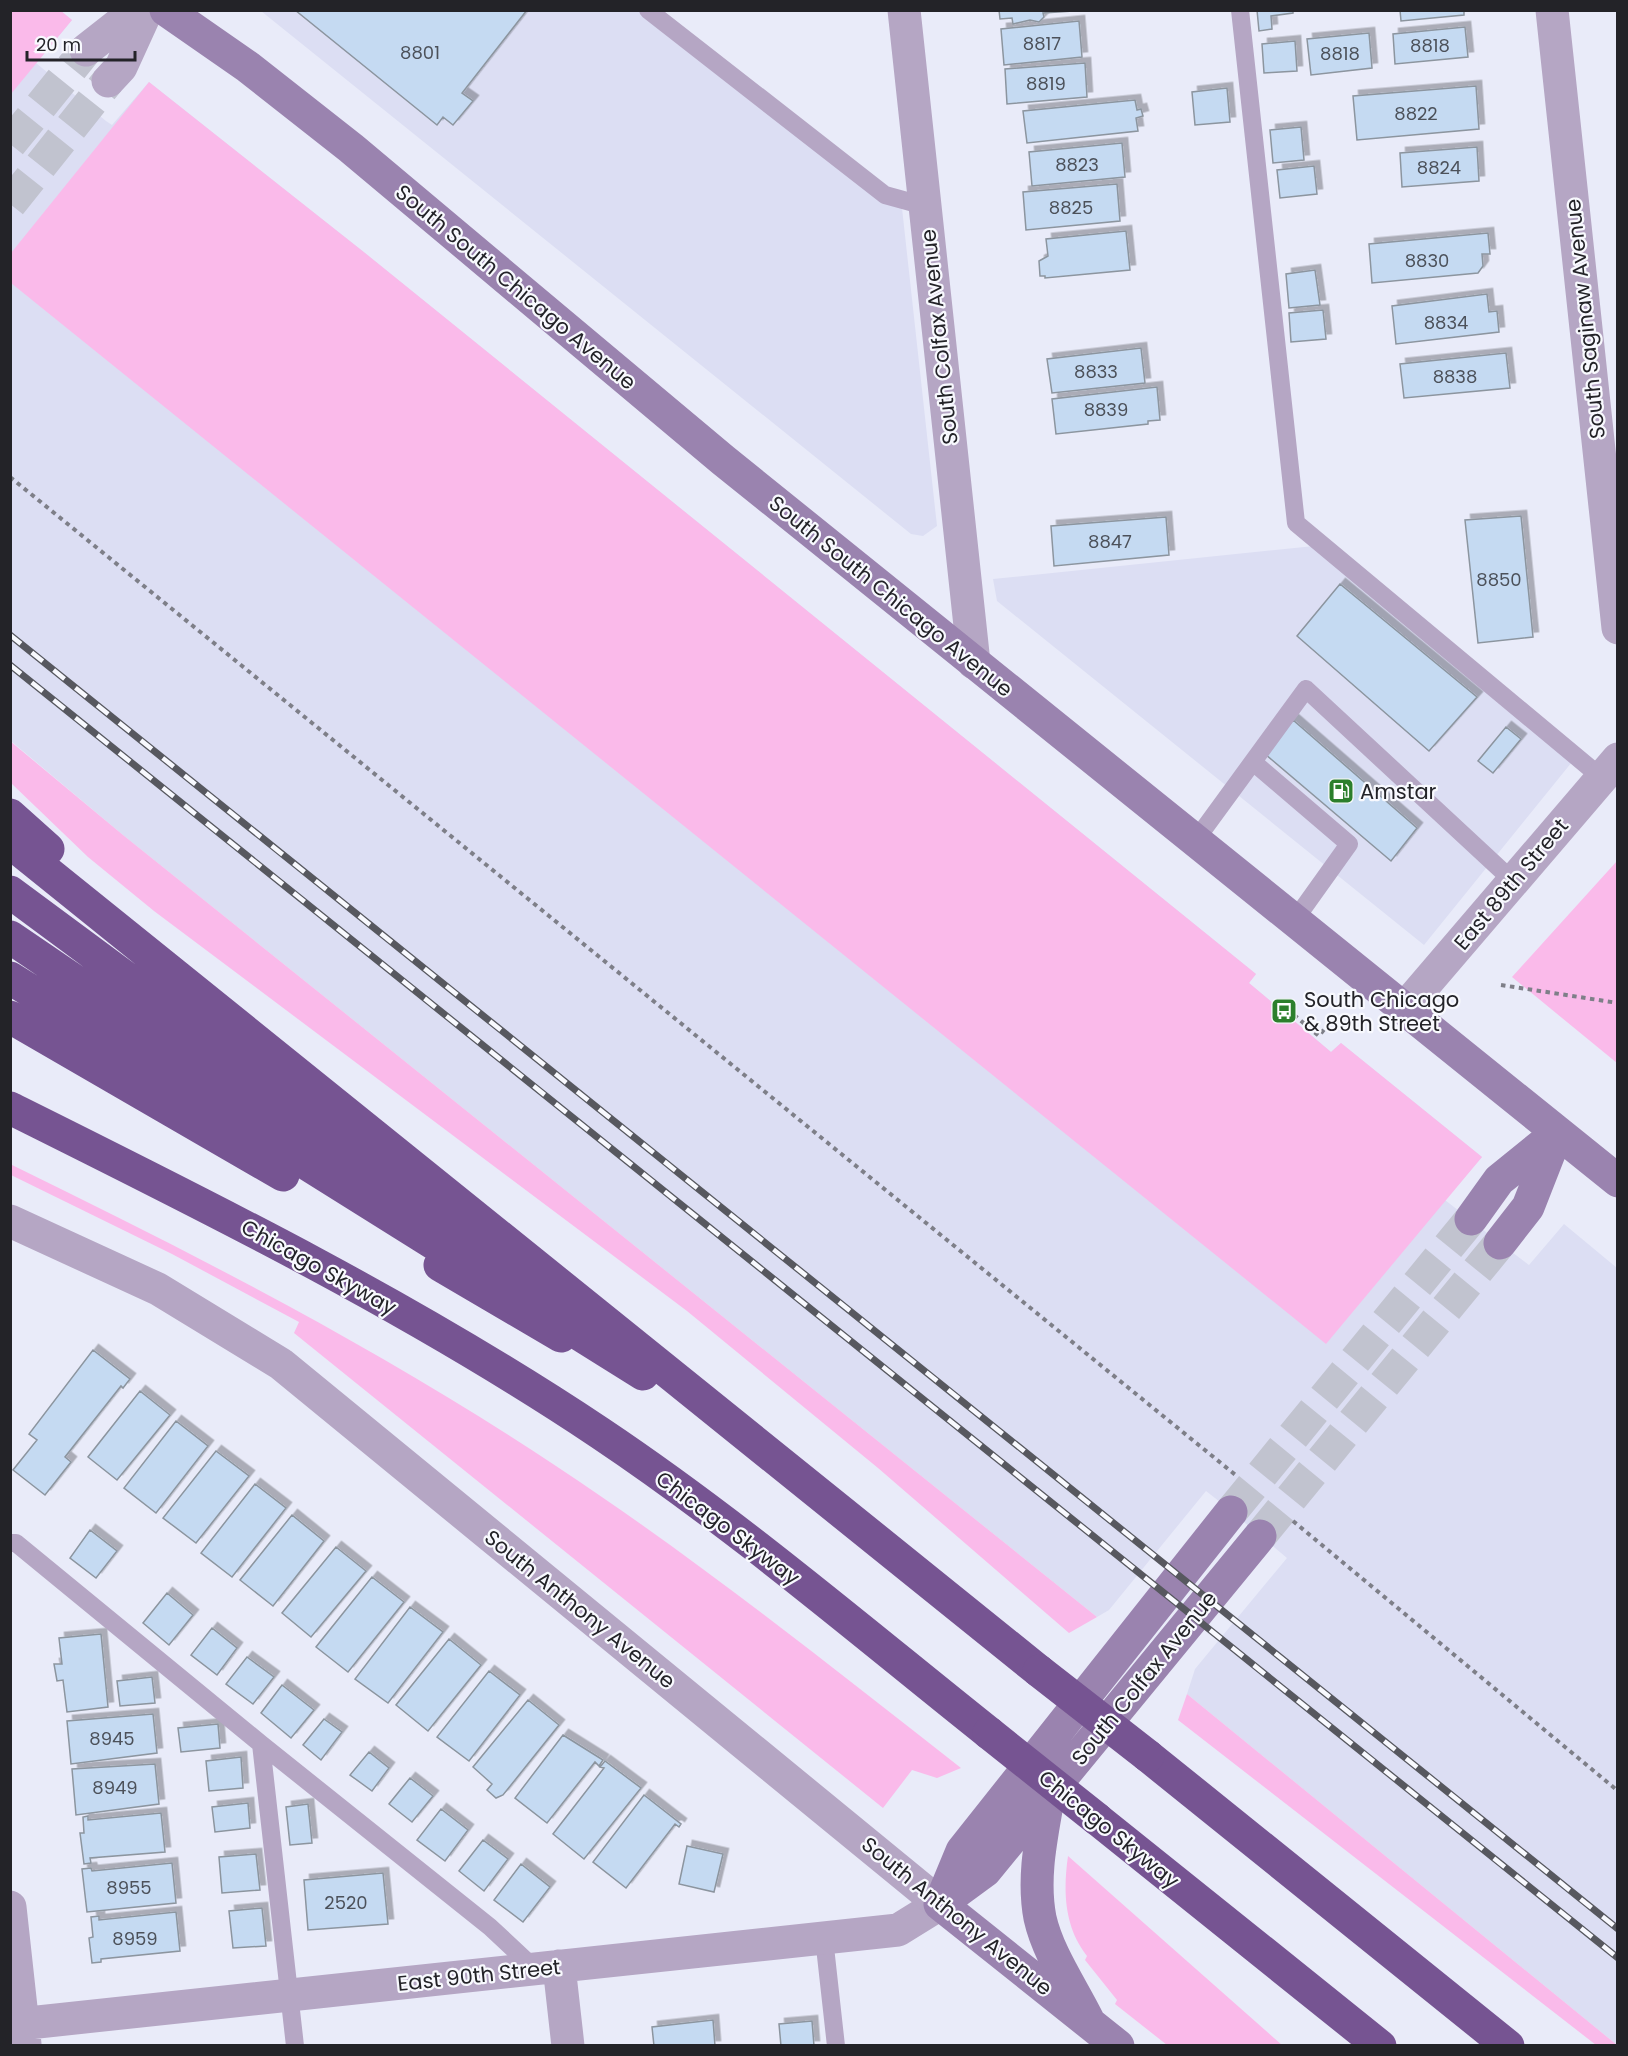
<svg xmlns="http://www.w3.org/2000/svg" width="1628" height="2056" viewBox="0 0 1628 2056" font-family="Poppins,sans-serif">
  <defs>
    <filter id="shadow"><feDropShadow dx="5.5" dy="-5.5" stdDeviation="0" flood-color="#0004"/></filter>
  </defs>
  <rect width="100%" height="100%" fill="#e9ebf9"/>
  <path fill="#dcdef3" d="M10,11h51l11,9 -36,43 70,58 6,4 37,-43 216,171 891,721 -7,9 82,69 10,-9 141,114 -37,43 55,43 29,22 35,-41 53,44v777l-430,-351 8,-25 92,-111 -72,-60 -9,-7 -97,119 -12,7 -974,-782 -112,-94z
    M261,11h387l253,188 36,327 -14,10 -12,-2z
    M1324,545l252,212 -152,188 -427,-344 -4,-22z"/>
  <path fill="#fabaea" d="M11,10l50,1 11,9 -61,74z
    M149,82l216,171 891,721 -7,9 82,69 10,-9 141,114 -156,187 -1315,-1061v-30z
    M10,741l113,94 974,782 -28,16 -191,-165 -191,-157 -533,-400 -66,-54 -77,-74z
    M1617,861v202l-105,-86z
    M10,1164c187,91 373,187 546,302 141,93 272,198 405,302l-24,10 -25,-8 -29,38 -589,-475 5,-11 -127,-68 -161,-79z
    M1187,1694l430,351h-21l-418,-325z
    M1068,1856l214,189h-115l-52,-41 2,-4 -32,-40 2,-4c-23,-29 -24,-65 -19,-100z"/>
  <path fill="#c5daf2" stroke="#8c959f" stroke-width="1.5" filter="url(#shadow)" d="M295,10h232l-65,83 11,8 -20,24 -10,-8 -6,8z
    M999,10h74v1l-30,2 1,4 -5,5 -9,-2 -17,4 -1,-6 -12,1z
    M1257,10h36v3l-22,3 1,13 -13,2z
    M1400,10h64v5l-63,6z
    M1079,21l3,36 -78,8 -3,-36z
    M1465,27l3,30 -73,7 -2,-30z
    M1369,33l3,35 -61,7 -4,-36z
    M1295,41l2,30 -33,2 -2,-29z
    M1085,63l2,34 -80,7 -2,-35z
    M1476,86l3,43 -122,11 -4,-44z
    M1227,88l3,34 -35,3 -3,-33z
    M1135,100l2,10 4,-1 2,7 -7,2 2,13 -111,12 -4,-32z
    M1301,127l3,33 -31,3 -3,-33z
    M1122,143l3,34 -93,9 -3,-34z
    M1477,147l2,34 -77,6 -2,-34z
    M1314,166l3,28 -37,4 -3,-28z
    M1117,184l3,37 -94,9 -3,-38z
    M1126,231l4,39 -85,8v-2h-5l-1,-15 9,-5 -2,-17z
    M1488,233l2,21h-8l1,12 -5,7 -106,10 -3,-39z
    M1315,270l5,35 -31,3 -3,-34z
    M1487,294l2,18 8,-1 2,21 -103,12 -4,-38z
    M1323,310l3,29 -35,3 -2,-29z
    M1141,348l4,35 -93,10 -5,-34z
    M1506,353l4,35 -106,10 -4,-34z
    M1157,387l3,33 -12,1v3l-92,10 -4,-35z
    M1521,516l12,121 -55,6 -13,-123z
    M1166,517l3,38 -115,11 -3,-40z
    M1340,584l137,113 -48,54 -132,-115z
    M1293,720l124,108 -26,33 -126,-107z
    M1506,727l15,12 -28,34 -15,-12z
    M93,1350l37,29 -7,9 -2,-2 -56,71 6,5 -26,33 -32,-25 24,-30 -8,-6z
    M140,1391l30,24 -53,65 -29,-23z
    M176,1421l32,25 -52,67 -32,-25z
    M216,1451l33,25 -53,67 -33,-25z
    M255,1484l31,24 -54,69 -31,-24z
    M292,1515l32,26 -51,65 -33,-26z
    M90,1530l27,21 -21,27 -26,-20z
    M336,1547l30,24 -55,66 -29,-24z
    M372,1577l32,25 -56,70 -32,-25z
    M167,1593l26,22 -24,30 -26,-22z
    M410,1607l33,25 -55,71 -33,-24z
    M212,1628l25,20 -20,27 -26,-20z
    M101,1634l7,73 -41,5 -4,-32 -6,1 -3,-17h8l-3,-26z
    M449,1639l32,26 -53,66 -32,-26z
    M247,1657l27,20 -21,27 -27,-20z
    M489,1671l31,24 -51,66 -32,-24z
    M152,1677l3,26 -35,3 -3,-25z
    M282,1685l32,25 -23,28 -30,-25z
    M528,1700l31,25 -56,70 -7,3 -9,-8 5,-6 -19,-17z
    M153,1714l4,39 -86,11 -4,-43z
    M324,1719l18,13 -21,28 -18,-15z
    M218,1724l2,24 -39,4 -3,-24z
    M563,1735l40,25 -4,6 -4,-4 -48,61 -32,-25z
    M369,1752l20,16 -17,23 -22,-16z
    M241,1757l2,31 -34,3 -3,-30z
    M605,1761l36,27 -57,71 -31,-25 51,-66 -4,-1z
    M155,1764l4,40 -83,11 -4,-46z
    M410,1778l23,18 -21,26 -23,-18z
    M644,1795l37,29 -2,3 -4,-3 -49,64 -33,-26z
    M248,1803l2,25 -35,4 -3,-25z
    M308,1804l4,39 -22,2 -4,-38z
    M441,1809l27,21 -23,31 -28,-21z
    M161,1813l4,39 -75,6 1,5 -7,1 -4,-31h4l-1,-16 5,-1v4z
    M483,1840l25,19 -24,32 -25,-20z
    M687,1846l36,8 -9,38 -35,-8z
    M256,1854l4,36 -38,3 -3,-36z
    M172,1863l4,40 -89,9 -5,-43 9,-1 1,3z
    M521,1864l29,23 -27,35 -29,-22z
    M383,1873l5,51 -80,6 -4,-50z
    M262,1908l4,38 -33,2 -4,-37z
    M176,1912l4,39 -79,8v3l-9,1 -3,-25 4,-1 -2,-20 8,-1v4z
    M713,2020l2,26h-61l-2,-19z
    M812,2021l2,25h-33l-2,-22z"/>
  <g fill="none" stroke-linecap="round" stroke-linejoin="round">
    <path stroke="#c1c3cf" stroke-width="33" stroke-dasharray="33 16" stroke-linecap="butt" d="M10,144l76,-94
      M10,204l98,-123"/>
    <path stroke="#c1c3cf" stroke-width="33" stroke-dasharray="33 16" stroke-linecap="butt" d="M1231,1512l240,-293
      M1260,1536l240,-293"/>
    <path stroke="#7e7f88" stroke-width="4" stroke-dasharray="4.5 4.5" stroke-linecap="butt" d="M10,477l1228,1000
      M1501,985l117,18
      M1294,1015l25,21 7,-9
      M1293,1521l325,270"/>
    <path stroke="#b5a6c4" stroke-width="18" d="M648,10l237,185 40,11
      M1240,10l56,513 306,255
      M1253,762l96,82 -55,77
      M1195,841l111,-152 207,192
      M10,1543h6l245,201 229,183 45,42
      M261,1744l34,302
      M824,1938l12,108"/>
    <path stroke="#b5a6c4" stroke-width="33" d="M904,10l70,653
      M1552,10l66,618
      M86,50l51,-40
      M108,81l13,-14 26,-57
      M1404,1009l214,-250
      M10,1907l15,137
      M559,1966l9,80
      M10,2025l888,-95 42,-26"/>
    <path stroke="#b5a6c4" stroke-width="33" d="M10,1221l148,68 123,75 659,540"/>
    <path stroke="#9a83af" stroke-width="33" d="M166,10l82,57 103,81 372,312 895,721
      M1471,1219l28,-39 57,-46
      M1500,1243l28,-36 29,-74
      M1049,1793c-7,42 -17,83 -9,125 8,36 33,71 49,104
      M940,1904l22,-53 269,-339
      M940,1904l45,-33 275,-335
      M940,1904l178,142"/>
    <path stroke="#765492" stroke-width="33" d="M10,815l38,34
      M10,842l1029,829
      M10,892l350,259
      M10,937l309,210
      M10,978l460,288
      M10,1017l273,158
      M10,1108c201,100 403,200 590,325 136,91 261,198 389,300
      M335,1145l163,116
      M475,1253l97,66
      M440,1265l121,71
      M547,1314l96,60
      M1148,1756l360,290
      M1097,1819l283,227"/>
    <g stroke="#57585f" stroke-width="7">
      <path id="rail" d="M10,635l1608,1294
        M10,665l1608,1293"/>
    </g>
    <use href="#rail" stroke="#f8f9fe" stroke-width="4.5" stroke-dasharray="14" stroke-linecap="butt"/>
    <path stroke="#765492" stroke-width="33" d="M1039,1671l109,85
      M989,1733l108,86"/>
  </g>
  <defs>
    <g id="fuel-square" transform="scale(1.35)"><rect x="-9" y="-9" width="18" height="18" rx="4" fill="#2c7f2c" stroke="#f8f9fe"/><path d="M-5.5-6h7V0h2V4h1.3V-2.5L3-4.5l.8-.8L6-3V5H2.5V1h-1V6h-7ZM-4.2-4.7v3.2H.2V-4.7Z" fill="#fff"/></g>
    <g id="bus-square" transform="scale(1.35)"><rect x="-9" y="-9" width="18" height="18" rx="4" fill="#2c7f2c" stroke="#f8f9fe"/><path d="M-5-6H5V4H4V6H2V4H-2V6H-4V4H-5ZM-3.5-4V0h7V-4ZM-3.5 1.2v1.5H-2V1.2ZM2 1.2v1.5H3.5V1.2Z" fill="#fff"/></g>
  </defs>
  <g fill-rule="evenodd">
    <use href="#fuel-square" x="1341" y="791"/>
    <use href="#bus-square" x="1284" y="1011"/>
  </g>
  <g text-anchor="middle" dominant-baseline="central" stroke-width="4.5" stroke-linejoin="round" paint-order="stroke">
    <g font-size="18" fill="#4c515a">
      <text x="1042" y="43">8817</text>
      <text x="1430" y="45">8818</text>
      <text x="420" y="52">8801</text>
      <text x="1340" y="53">8818</text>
      <text x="1046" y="83">8819</text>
      <text x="1416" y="113">8822</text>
      <text x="1077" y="164">8823</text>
      <text x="1439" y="167">8824</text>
      <text x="1071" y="207">8825</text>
      <text x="1427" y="260">8830</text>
      <text x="1446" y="322">8834</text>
      <text x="1096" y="371">8833</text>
      <text x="1455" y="376">8838</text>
      <text x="1106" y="409">8839</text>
      <text x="1110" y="541">8847</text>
      <text x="1499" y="579">8850</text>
      <text x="112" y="1738">8945</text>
      <text x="115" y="1787">8949</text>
      <text x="129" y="1887">8955</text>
      <text x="346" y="1902">2520</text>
      <text x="135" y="1938">8959</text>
    </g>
    <g font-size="21" fill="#232328" stroke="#f8f9fe">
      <text transform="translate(516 287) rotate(40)">South South Chicago Avenue</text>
      <text transform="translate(1585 319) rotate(-96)">South Saginaw Avenue</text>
      <text transform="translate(939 337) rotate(-96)">South Colfax Avenue</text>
      <text transform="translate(891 596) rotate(39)">South South Chicago Avenue</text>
      <text transform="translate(1511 884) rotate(-50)">East 89th Street</text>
      <text transform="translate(319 1267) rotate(29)">Chicago Skyway</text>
      <text transform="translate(728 1528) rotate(37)">Chicago Skyway</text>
      <text transform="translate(580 1609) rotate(39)">South Anthony Avenue</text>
      <text transform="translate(1144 1678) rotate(-51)">South Colfax Avenue</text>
      <text transform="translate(1109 1829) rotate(39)">Chicago Skyway</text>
      <text transform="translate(957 1916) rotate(39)">South Anthony Avenue</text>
      <text transform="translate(479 1975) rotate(-6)">East 90th Street</text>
    </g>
    <g font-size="21" fill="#232328" stroke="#f8f9fe" text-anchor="start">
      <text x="1360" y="791">Amstar</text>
      <text x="1304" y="999">South Chicago<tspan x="1304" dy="24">&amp; 89th Street</tspan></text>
    </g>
  </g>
  <rect width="1628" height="2056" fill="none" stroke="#232328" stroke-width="24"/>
  <path d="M27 51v9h108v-9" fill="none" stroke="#232328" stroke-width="3"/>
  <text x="36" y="51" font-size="18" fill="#232328" stroke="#f8f9fe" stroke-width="4.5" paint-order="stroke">20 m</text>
</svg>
